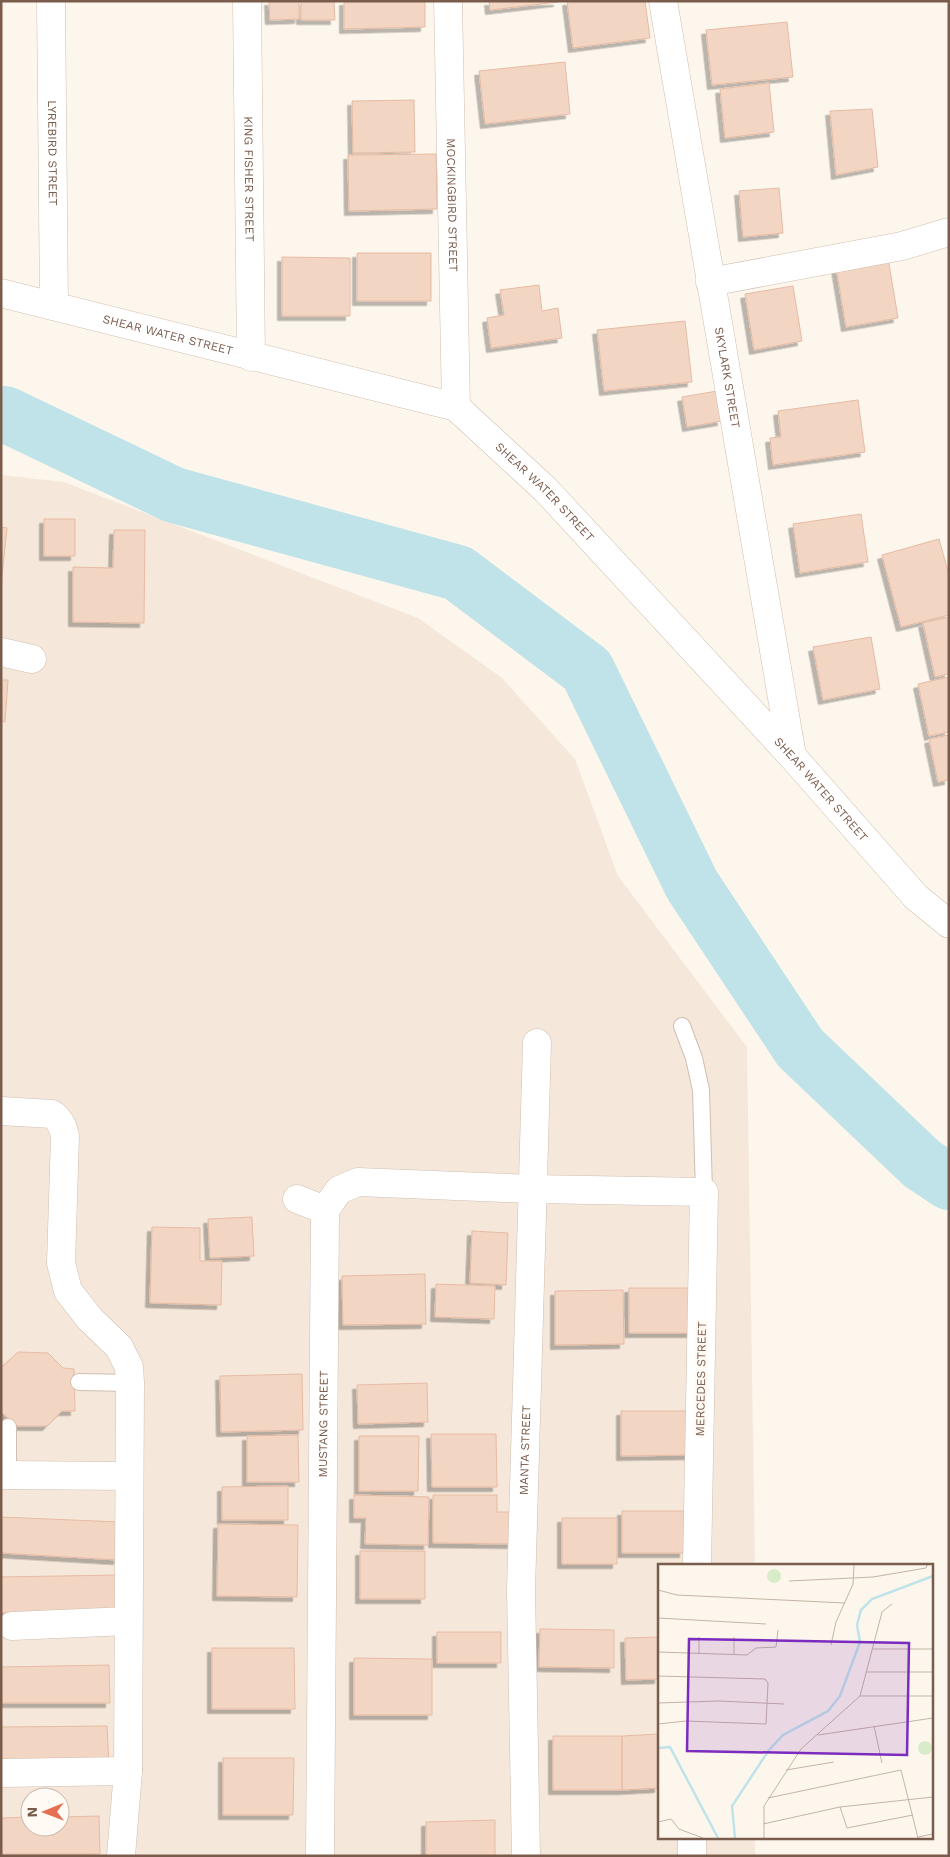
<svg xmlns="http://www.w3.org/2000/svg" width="950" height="1857" viewBox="0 0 950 1857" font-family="'Work Sans',sans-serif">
  <defs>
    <filter id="shadow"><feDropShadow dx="-4.5" dy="4.5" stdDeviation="0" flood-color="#0004"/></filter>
  </defs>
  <rect width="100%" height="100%" fill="#fdf6ec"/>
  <path fill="#f5e8da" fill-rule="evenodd" d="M1,475l63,7 354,136 84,60 73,81 43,117 129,171 8,519h-96v272h96v18h-754zM30,1797h30v30h-30z"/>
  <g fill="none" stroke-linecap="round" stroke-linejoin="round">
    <path stroke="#bfe3e8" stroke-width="56" d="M1,415l4,-1 169,81 284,78 129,97 105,215 108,163 122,116 27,18"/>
  </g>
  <path fill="#f3d5c3" stroke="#e6bba3" filter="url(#shadow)" d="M269,1h30v18l-29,1z
    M301,1h33l1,19h-34z
    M344,1h81v26l-81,2z
    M489,1h69v1l-68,8z
    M567,1h78l5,37 -77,10z
    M787,22l6,55 -81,8 -6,-55z
    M565,62l5,52 -85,10 -6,-53z
    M769,83l5,49 -49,6 -5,-49z
    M414,100l1,52 -62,1 -1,-52z
    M872,109l6,58 -42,8 -6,-64z
    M436,154l1,55 -88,2 -1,-56z
    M779,188l4,45 -40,4 -4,-46z
    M886,246l12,72 -52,9 -12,-72z
    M357,253h74v48h-74z
    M282,257l68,1v58h-68z
    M539,285l3,26 16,-3 4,30 -71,10 -4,-30 17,-3 -4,-25z
    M793,286l9,55 -48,9 -9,-56z
    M685,321l7,61 -88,9 -7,-61z
    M717,391l5,30 -35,6 -5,-30z
    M858,400l7,52 -92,13 -3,-27 11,-1 -3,-26z
    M861,514l7,48 -68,11 -7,-49z
    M44,519h31v37h-31z
    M1,527l6,1 -6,57z
    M114,530h31l-1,93 -71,-1v-55l40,1z
    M939,539l10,36v40l-48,12 -19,-72z
    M949,617v57l-14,3 -12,-54z
    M871,637l9,52 -57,11 -10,-53z
    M949,677v55l-20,4 -11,-52z
    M1,680h7l-3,42 -4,-1z
    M949,735v45l-11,2 -9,-43z
    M252,1217l2,39 -44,2 -2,-39z
    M152,1227l48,1v33h22l-1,44 -71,-2z
    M472,1231l36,2 -2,52 -36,-2z
    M425,1274l1,50 -83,1 -1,-49z
    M436,1284l59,2 -1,33 -59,-2z
    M629,1288h64l-1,45h-63z
    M623,1290l1,54 -69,1v-54z
    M18,1352l30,1 15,15 11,1 1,42h-13l-15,15h-30l-16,-14v-44z
    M302,1374l1,56 -82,2 -1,-56z
    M427,1383l1,39 -70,2 -1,-39z
    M621,1411h71v44l-71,1z
    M431,1434h65l1,53h-65z
    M298,1435l1,47h-52v-46z
    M359,1436h60l-1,55h-59z
    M288,1486v34h-66v-33z
    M354,1495l75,2 -1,48 -63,-1 1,-26h-12z
    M433,1495h64v17h15v32l-79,-1z
    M622,1511h62v42h-62z
    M1,1517l119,5 -2,38 -117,-7z
    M562,1518h55v46h-55z
    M218,1524l80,1 -1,72 -80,-1z
    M360,1551h65v48h-65z
    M117,1575l1,38h-117v-36z
    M540,1629l74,1v38l-75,-1z
    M437,1632h64v31h-64z
    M659,1637v42l-33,1 -1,-42z
    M212,1648h82l1,61h-83z
    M354,1658l78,1v56h-78z
    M109,1665l1,38h-109v-36z
    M107,1726l2,38h-108v-37z
    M659,1734v54l-37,2v-54z
    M553,1736h69v54h-69z
    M223,1758h71l-1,57h-70z
    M99,1816l1,38h-99v-36l29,-1v10h30v-10z
    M495,1820v36h-69v-34z"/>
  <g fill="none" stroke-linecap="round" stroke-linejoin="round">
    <g stroke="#d1beb0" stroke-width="18">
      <path id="lane" d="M682,1026l12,32 7,32 3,102
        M79,1382l51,1
        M8,1474v-47"/>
    </g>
    <g stroke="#d1beb0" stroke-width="29">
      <g id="street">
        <path id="s1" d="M51,1l3,305"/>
        <path id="s2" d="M247,1l4,356"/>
        <path id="s3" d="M448,1l8,406"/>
        <path id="s4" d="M663,1l129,755"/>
        <path d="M710,282l192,-36 47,-14"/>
        <path id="s5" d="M1,293l455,114 90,83 246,266 124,141 33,27"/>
        <path d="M1,652l31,7"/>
        <path d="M1,1111l51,3c8,5 11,12 13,22l-4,127 7,28 22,28 29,28 10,20 1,16 -2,388 -7,85"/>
        <path d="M297,1199l28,11"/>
        <path d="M1,1475l128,1"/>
        <path d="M12,1626l116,-5"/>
        <path d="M1,1773l127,-2"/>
        <path id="s6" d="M320,1856l5,-646 14,-20 19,-8 174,7 172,3 -7,374"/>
        <path id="s7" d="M526,1856l-5,-266 16,-547"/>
        <path d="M692,1856v-18"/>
      </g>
    </g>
    <use href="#lane" stroke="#fff" stroke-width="16"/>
    <use href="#street" stroke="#fff" stroke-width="28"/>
  </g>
  <g text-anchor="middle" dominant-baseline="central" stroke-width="5" stroke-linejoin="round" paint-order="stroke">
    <g font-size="12" fill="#7a5c4d" stroke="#fffaf3">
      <text stroke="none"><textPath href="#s1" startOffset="152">LYREBIRD STREET</textPath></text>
      <text stroke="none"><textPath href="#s2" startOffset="178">KING FISHER STREET</textPath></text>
      <text stroke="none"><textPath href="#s3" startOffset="204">MOCKINGBIRD STREET</textPath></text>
      <text stroke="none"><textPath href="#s5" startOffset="172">SHEAR WATER STREET</textPath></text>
      <text stroke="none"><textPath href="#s4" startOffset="382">SKYLARK STREET</textPath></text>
      <text stroke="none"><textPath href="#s5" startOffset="592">SHEAR WATER STREET</textPath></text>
      <text stroke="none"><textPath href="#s5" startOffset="998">SHEAR WATER STREET</textPath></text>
      <text transform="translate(701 1379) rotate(-89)">MERCEDES STREET</text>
      <text stroke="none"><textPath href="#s6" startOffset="432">MUSTANG STREET</textPath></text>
      <text stroke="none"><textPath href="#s7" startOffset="406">MANTA STREET</textPath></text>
    </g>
  </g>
  <g transform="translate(658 1564)">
    <rect width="275" height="275" fill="#fdf6ec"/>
    <path d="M109 12a7 7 0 1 1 14 0a7 7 0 1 1-14 0ZM260 184a7 7 0 1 1 14 0a7 7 0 1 1-14 0Z" fill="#d8ecc9"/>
    <path fill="none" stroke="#bfe3e8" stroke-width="2.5" d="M0,184l12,-1 48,91M77,274l-3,-32 37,-56 14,-15 45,-24 12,-15 20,-54 -3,-17 4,-15 11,-11 61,-23"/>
    <path fill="none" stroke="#c5b3a7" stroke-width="1" d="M131,17l84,-4 53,-9 1,-3M0,26l19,5 168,8M0,54l108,6M41,73v17M173,81l5,-23 17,-38 1,-19M215,85h60M0,88l89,3 9,-7 20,-1 2,-17M76,91v-18M208,108h67M0,112l107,3 3,4 -2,41 -80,-3 -28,3M202,132h73M0,139l61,-2 65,3M216,162l8,37M160,171l115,-17M128,206l48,-8M110,234l133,-28 17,68M182,243l7,21 66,-13M0,258l13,-3 8,10M105,260l77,-17 93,-10M21,265l24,9M260,273l15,-3M106,274v-32l37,-57 59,-53 22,-84 10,-8"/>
    <path fill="#7b2cbf" fill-opacity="0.15" stroke="#7b2cbf" stroke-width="2.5" d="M31,75l220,4 -2,112 -220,-4z"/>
    <rect width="275" height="275" fill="none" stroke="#7a5c4d" stroke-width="2.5"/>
  </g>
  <rect width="950" height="1857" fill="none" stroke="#7a5c4d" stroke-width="5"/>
  <g transform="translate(45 1812) rotate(269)"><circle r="24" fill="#fffaf3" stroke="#cabbb1"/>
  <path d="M0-4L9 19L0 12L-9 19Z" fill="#e76f51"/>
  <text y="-8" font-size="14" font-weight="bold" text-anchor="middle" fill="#7a5c4d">N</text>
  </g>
</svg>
